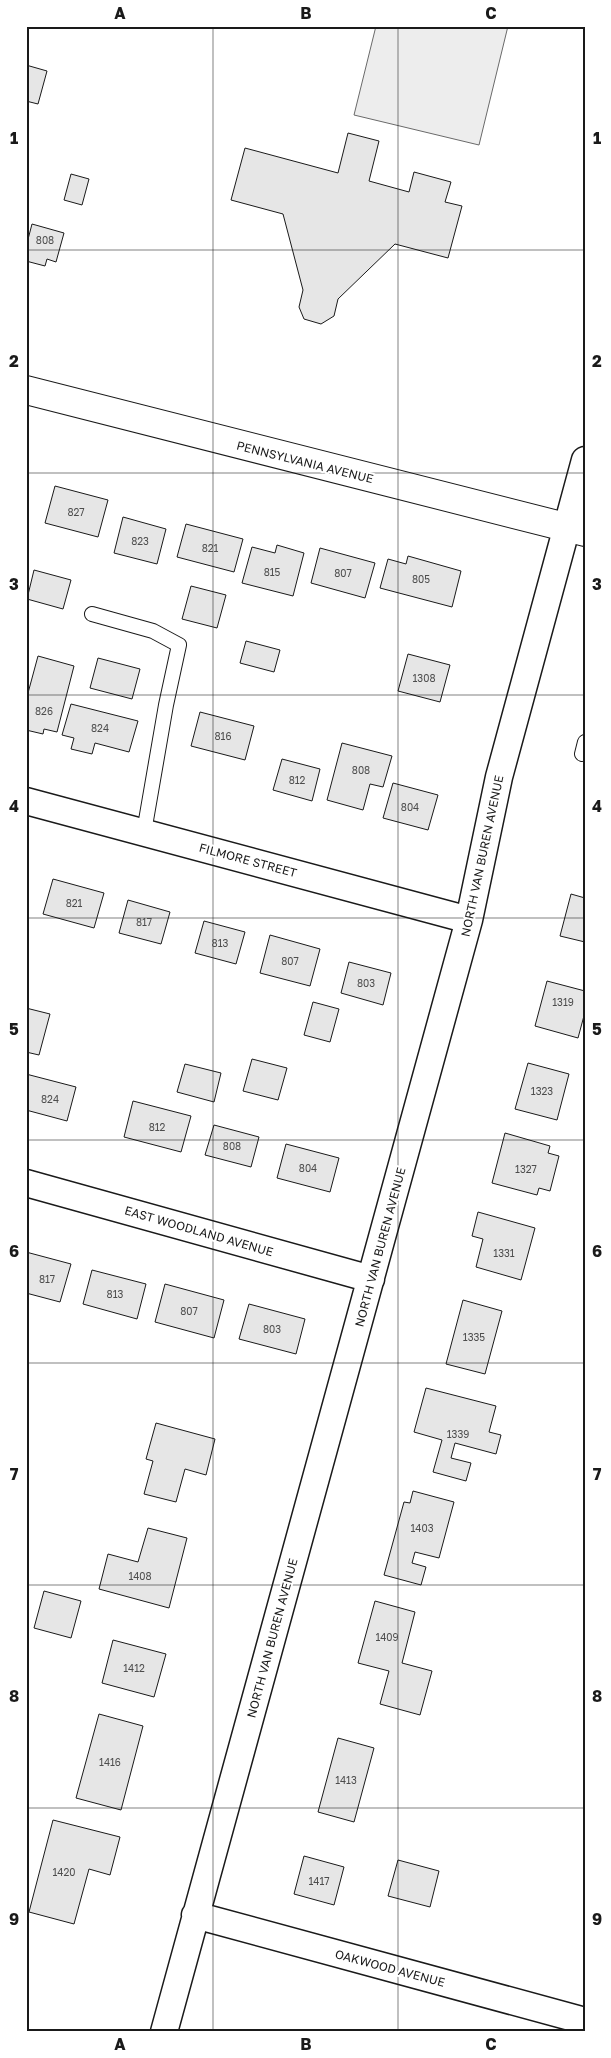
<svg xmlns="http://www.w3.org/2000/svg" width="611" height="2058" viewBox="0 0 611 2058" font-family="'Golos Text',sans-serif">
  <rect width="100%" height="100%" fill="#fff"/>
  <path fill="#ededed" stroke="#6a6a6a" d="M376,26h132l-29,119 -125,-30z"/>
  <path fill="#e6e6e6" stroke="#1a1a1a" d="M26,65l21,6 -9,33 -12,-3z
    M348,133l31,8 -10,40 40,11 5,-20 37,10 -6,20 17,4 -14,52 -53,-14 -57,55 -4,17 -13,8 -17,-5 -5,-12 4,-17 -20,-76 -52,-14 14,-52 93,25z
    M71,174l18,5 -7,26 -18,-5z
    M32,224l32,9 -8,29 -9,-3 -2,7 -19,-5v-14z
    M55,486l53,14 -10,37 -53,-14z
    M123,517l43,12 -9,35 -43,-11z
    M186,524l57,15 -9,33 -57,-15z
    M277,545l27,8 -11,43 -51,-13 10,-36 23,6z
    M320,548l55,15 -10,35 -54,-15z
    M408,556l53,15 -9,36 -72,-19 8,-29 18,5z
    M34,570l37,10 -8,29 -36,-10z
    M191,586l35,9 -9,33 -35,-9z
    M246,641l34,9 -6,22 -34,-9z
    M408,654l42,11 -10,37 -42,-11z
    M38,656l36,10 -17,66 -13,-3 -1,5 -17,-4v-37h2z
    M98,658l42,11 -8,30 -42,-11z
    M71,704l67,17 -9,31 -34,-9 -3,11 -21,-5 3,-11 -12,-3z
    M200,712l54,14 -9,34 -54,-14z
    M342,743l50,13 -9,31 -13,-3 -7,26 -36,-10z
    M282,759l38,10 -8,32 -39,-11z
    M393,783l45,12 -10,35 -45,-12z
    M53,879l51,14 -10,35 -51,-14z
    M571,894l14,4v44l-25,-6z
    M128,900l42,12 -9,32 -42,-11z
    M204,921l41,11 -9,32 -41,-11z
    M270,935l50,14 -10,37 -50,-13z
    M349,962l42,11 -8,32 -42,-12z
    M547,981l38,10v21l-7,26 -43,-12z
    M313,1002l26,7 -9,33 -26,-7z
    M26,1008l24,6 -11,41 -13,-3z
    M252,1059l35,9 -9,32 -35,-9z
    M528,1063l41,11 -12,46 -42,-11z
    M185,1064l36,9 -7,29 -37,-10z
    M26,1074l50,13 -9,34 -41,-11z
    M133,1101l58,15 -10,36 -57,-15z
    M214,1125l45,12 -8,30 -46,-12z
    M505,1133l45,13 -2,7 11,3 -9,35 -11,-3 -2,7 -45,-12z
    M286,1144l53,14 -9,34 -53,-14z
    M478,1212l57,16 -14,52 -45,-13 7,-28 -11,-3z
    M26,1252l45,12 -11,38 -34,-9z
    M92,1270l54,14 -9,35 -54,-15z
    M165,1284l59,16 -10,38 -59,-16z
    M463,1300l39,11 -17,63 -39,-10z
    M249,1304l56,15 -9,35 -57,-15z
    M426,1388l70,18 -7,26 12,3 -5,19 -41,-11 -4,15 20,5 -5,18 -33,-9 9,-32 -28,-8z
    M156,1423l59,16 -9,36 -21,-6 -9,33 -32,-8 9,-33 -7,-2z
    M413,1491l41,11 -15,56 -24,-6 -3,11 14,4 -5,18 -37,-10 20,-73 6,1z
    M148,1528l39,10 -18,70 -70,-19 9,-35 30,8z
    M44,1591l37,10 -10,37 -37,-10z
    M375,1601l40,11 -13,51 30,8 -12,44 -40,-11 9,-33 -31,-8z
    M113,1640l53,14 -12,43 -52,-14z
    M99,1714l44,12 -22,84 -45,-12z
    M338,1738l36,10 -20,74 -36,-10z
    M53,1820l67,17 -10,38 -21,-6 -15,55 -45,-12z
    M304,1856l40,11 -10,38 -40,-11z
    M398,1860l41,11 -9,36 -42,-11z"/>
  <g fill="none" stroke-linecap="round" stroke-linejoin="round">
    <g stroke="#1a1a1a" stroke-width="16">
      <path id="lane" d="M92,614l61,17 26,14 -13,60 -22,127
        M582,754l3,-12"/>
    </g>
    <g stroke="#1a1a1a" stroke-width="29">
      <path id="street" d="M26,801l443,119
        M26,1183l345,96
        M195,1915l390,106
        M164,2032l305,-1112 30,-143 86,-317"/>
    </g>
    <g stroke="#1a1a1a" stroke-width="30">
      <path id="secondary" d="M26,390l559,142"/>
    </g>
    <use href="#lane" stroke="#fff" stroke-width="14"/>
    <use href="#street" stroke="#fff" stroke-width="26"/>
    <use href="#secondary" stroke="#fff" stroke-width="28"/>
  </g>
  <path fill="none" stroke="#1a1a1a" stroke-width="1" stroke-opacity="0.55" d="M213,26v2006M398,26v2006M26,250h559M26,473h559M26,695h559M26,918h559M26,1140h559M26,1363h559M26,1585h559M26,1808h559"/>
  <g text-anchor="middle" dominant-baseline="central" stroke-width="4" stroke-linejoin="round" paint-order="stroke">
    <g font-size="10" fill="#4d4d4d">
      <text x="45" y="240">808</text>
      <text x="76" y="512">827</text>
      <text x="140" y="541">823</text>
      <text x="210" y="548">821</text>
      <text x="272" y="572">815</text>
      <text x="343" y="573">807</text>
      <text x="421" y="579">805</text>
      <text x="424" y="678">1308</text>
      <text x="44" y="711">826</text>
      <text x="100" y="728">824</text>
      <text x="223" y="736">816</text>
      <text x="361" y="770">808</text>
      <text x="297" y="780">812</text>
      <text x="410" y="807">804</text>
      <text x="74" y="903">821</text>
      <text x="144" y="922">817</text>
      <text x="220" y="943">813</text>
      <text x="290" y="961">807</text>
      <text x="366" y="983">803</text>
      <text x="563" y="1002">1319</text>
      <text x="542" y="1091">1323</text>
      <text x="50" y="1099">824</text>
      <text x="157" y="1127">812</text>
      <text x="232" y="1146">808</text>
      <text x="308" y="1168">804</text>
      <text x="526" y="1169">1327</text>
      <text x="504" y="1253">1331</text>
      <text x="47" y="1279">817</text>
      <text x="115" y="1294">813</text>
      <text x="189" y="1311">807</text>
      <text x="272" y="1329">803</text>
      <text x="474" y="1337">1335</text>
      <text x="458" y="1434">1339</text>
      <text x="422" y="1528">1403</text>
      <text x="140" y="1576">1408</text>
      <text x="387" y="1637">1409</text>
      <text x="134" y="1668">1412</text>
      <text x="110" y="1762">1416</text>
      <text x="346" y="1780">1413</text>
      <text x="64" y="1872">1420</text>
      <text x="319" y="1881">1417</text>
    </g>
    <g font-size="12" fill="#1a1a1a" stroke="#fff">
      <text transform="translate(305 462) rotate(14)">PENNSYLVANIA AVENUE</text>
      <text transform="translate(482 856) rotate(-78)">NORTH VAN BUREN AVENUE</text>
      <text transform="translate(248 860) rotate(15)">FILMORE STREET</text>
      <text transform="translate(199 1231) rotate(16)">EAST WOODLAND AVENUE</text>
      <text transform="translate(380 1247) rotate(-75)">NORTH VAN BUREN AVENUE</text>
      <text transform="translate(272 1638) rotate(-75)">NORTH VAN BUREN AVENUE</text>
      <text transform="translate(390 1968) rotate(15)">OAKWOOD AVENUE</text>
    </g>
  </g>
  <rect width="611" height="2058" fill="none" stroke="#ffffff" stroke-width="55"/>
  <rect x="28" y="28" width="556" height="2002" fill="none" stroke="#1a1a1a" stroke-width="2"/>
  <g font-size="16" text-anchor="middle" font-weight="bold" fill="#1a1a1a">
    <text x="120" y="19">A</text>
    <text x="306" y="19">B</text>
    <text x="491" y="19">C</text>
    <text x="14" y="144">1</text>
    <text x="597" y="144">1</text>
    <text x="14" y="367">2</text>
    <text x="597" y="367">2</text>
    <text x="14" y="590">3</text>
    <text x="597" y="590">3</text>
    <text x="14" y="812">4</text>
    <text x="597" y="812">4</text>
    <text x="14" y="1035">5</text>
    <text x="597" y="1035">5</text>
    <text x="14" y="1257">6</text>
    <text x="597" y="1257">6</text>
    <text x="14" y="1480">7</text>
    <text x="597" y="1480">7</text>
    <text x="14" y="1702">8</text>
    <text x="597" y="1702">8</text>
    <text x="14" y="1925">9</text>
    <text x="597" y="1925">9</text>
    <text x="120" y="2050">A</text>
    <text x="306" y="2050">B</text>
    <text x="491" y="2050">C</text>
  </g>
</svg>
